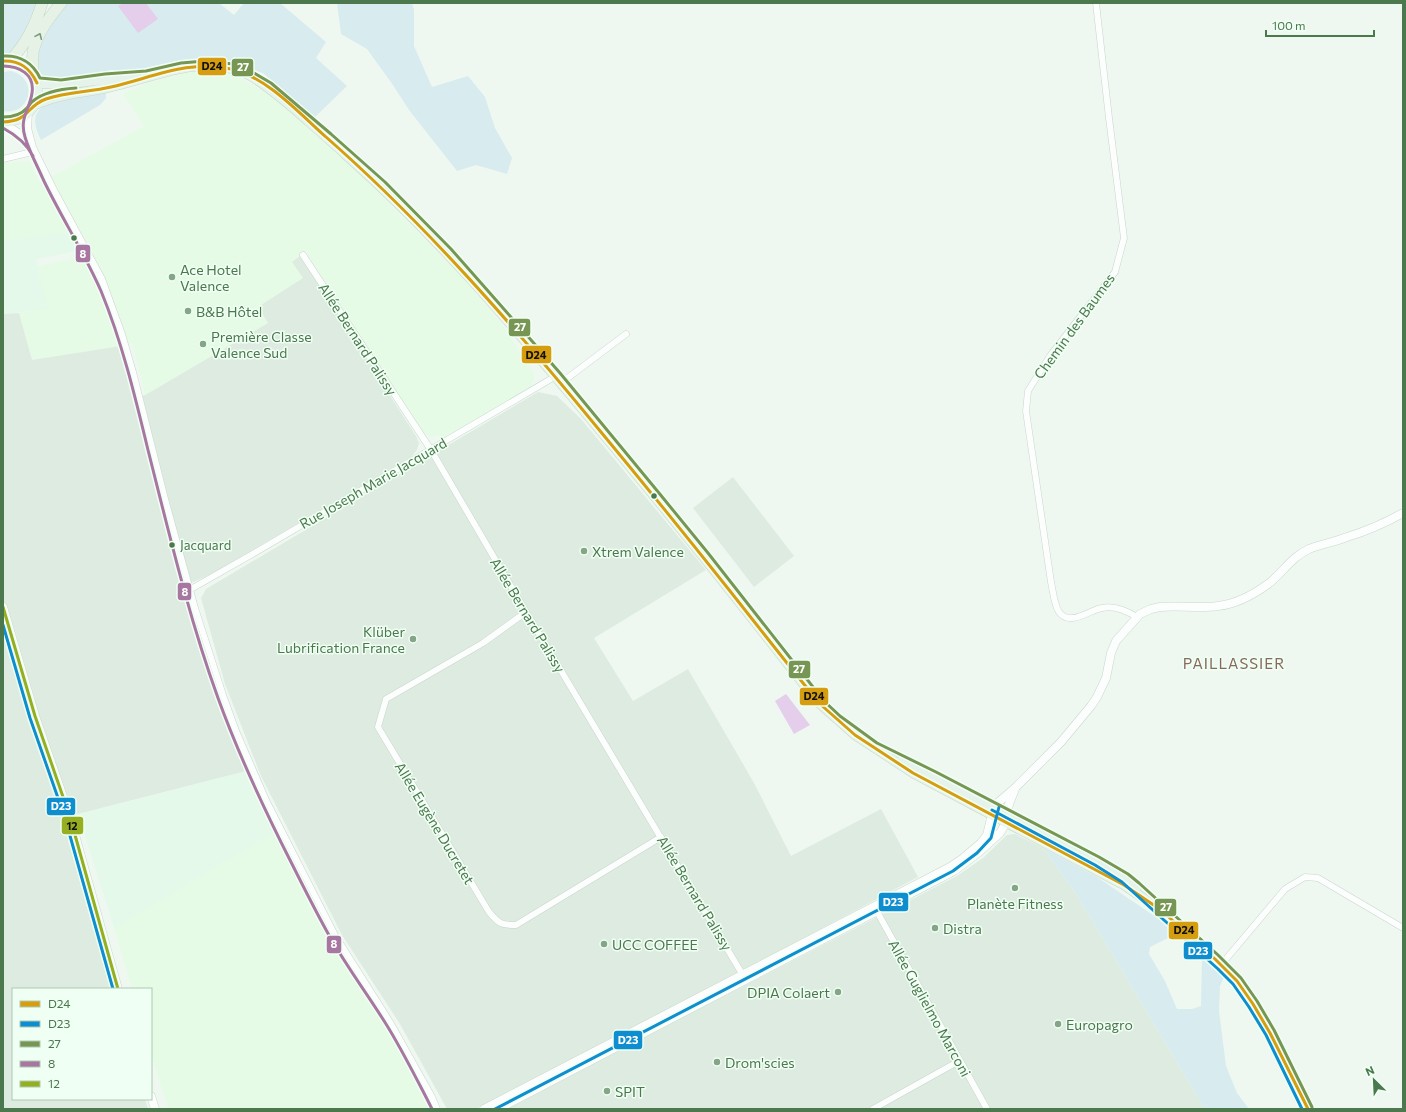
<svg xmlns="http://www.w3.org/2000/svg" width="1406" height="1112" viewBox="0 0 1406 1112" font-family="Commissioner,sans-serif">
  <rect width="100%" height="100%" fill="#eef8f1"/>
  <path fill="#e5f9ea" d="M67,232l11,19 -41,8v7l12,43 -46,5v-73z
    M246,771l29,61 -161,96 -36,-114z"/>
  <path fill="#e5fbe5" d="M190,72h15l26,3 10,4 29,15 95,85 95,96 44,52 30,47v6l-3,7 -8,7 -78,42 -15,1 -7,-4 -117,-181 -14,10 11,16 -44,29 9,16 -123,72 -13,-52 -11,3 -89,14 -13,-47 29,-4 -11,-43 57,-12 -15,-26 -12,4 -64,9v-78l26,-2 11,22 104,-57 -21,-32 23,-11z
    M275,832l54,105 55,87 48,85h-264l-17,-56v-64h-19l-18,-61z"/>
  <path fill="#deebe1" d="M300,256l116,180 3,7 -2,7 -6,7 -200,117 -27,12 29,98 33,87 -184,47 49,171h-98v110h132l3,10h-145v-795l16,-1 13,47 89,-14 12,54 14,-6 121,-71 -10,-16 45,-29 -11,-16z
    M538,392l19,4 24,23 125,151 -112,68 39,63 55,-32 66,114 37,73 90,-47 37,68 -191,102 -251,130h-29l-47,-85 -58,-89 -81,-159 -36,-92 -24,-86 5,-9z
    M733,477l61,79 -40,31 -61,-79z
    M1015,834l28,14 34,47 128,214h-700l452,-233 26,-18 24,-23z"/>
  <path fill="#d8ebee" d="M3,3h34l-15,34 -11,16 -7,2h-1z
    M68,3h55l-5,3 39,13 -11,-16h73l15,12 10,-12h36l46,39 -10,16 31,28 -32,31 -52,-44 -45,-14 -18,-1 -19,2 -44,10h-26l-4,1 -4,4 -49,4c-4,0 -9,-1 -12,-4 -6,-6 -5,-26 -2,-34 4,-11 20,-28 28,-38z
    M337,3h75l2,7v36l18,41 36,-11 17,21 10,31 17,30 -5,16 -31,-9 -19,6 -48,-61 -16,-25 -26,-36 -26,-15z
    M11,71c28,7 20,45 -8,40v-39z
    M106,92v6l-6,7 -59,35c-9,-18 -9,-29 10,-39z
    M1043,848l54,29 69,47 10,10 -26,13 -1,7 16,27 12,28h15l9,-3 1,-49 22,20 -4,9 -1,25 7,55 11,27 12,16h-44l-128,-214z"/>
  <path fill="#e4ceeb" d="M123,3h23l12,16 -20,14 -20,-27z
    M786,694l24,31 -16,9 -19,-33z"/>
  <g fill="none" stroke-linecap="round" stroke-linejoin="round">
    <g stroke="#c9d6cb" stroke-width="7">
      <path id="street" d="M1096,3l13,115 15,120 -9,34 -65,84 -22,35 -2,20 25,171c2,9 3,22 8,30 11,15 30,-2 43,-4 12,-3 25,3 35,9
        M29,112l-1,16 5,19 21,43 48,89 20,55 11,38 32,127 30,109 28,87 13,36 30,69 69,135 55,87 42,75 5,12
        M3,122l17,11 12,13
        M3,159l25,-6 5,-6
        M303,255l128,195 95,162 218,365
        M561,383l65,-49
        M191,589l65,-37 300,-176
        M526,612l-43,31 -97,56 -8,28 111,185c10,12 12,13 27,13l145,-88
        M875,908l112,201
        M1221,965l64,-76 20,-12 13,1 85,50
        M873,1109l86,-48"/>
    </g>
    <g stroke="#c9d8cc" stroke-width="9">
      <path id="secondary" d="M3,607l32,109 35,101 48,172
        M151,1096l4,13
        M484,1109l466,-242 12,-8 19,-16 6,-8 7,-29 21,-18 46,-46 30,-36 6,-9 9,-19 5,-25 5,-12 24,-27 11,-5 9,-2c19,-2 39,2 58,-1 18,-2 35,-11 50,-22 15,-11 23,-27 41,-35 12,-5 26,-7 38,-12 20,-6 38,-14 56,-24
        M498,1109l456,-238 25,-19 21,-19 6,-10 3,-19 6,-15"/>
    </g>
    <g stroke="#c7d7c9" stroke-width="10">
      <path id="primary" d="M3,61c44,-4 48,61 0,61
        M37,83l24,2 45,-6 27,-2
        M35,105c23,-11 46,-12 71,-17 46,-9 91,-35 139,-15 17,8 32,22 47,34 18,16 37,32 55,49 88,78 162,165 237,255 75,90 149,182 221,275l15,18 35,31 58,38 211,112 37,25
        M902,760c44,21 87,44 130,67 35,18 74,35 105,60
        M1158,907c25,24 58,48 79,75 30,38 50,84 71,127"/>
    </g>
    <g stroke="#c7d7c9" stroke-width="12">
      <path id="highway" d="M10,61c15,-16 26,-37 32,-58
        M33,74c0,-7 -1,-15 0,-22 4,-19 16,-34 28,-49"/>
    </g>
    <use href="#street" stroke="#fcfefd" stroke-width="6"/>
    <use href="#secondary" stroke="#fcfefd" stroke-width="8"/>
    <use href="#primary" stroke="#e6f3ea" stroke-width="9"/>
    <use href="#highway" stroke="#e6f2e6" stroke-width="11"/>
    <g stroke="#f0fff4" stroke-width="6">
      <path id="bus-1" d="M3,61c17,-1 27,7 34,22
        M3,122c27,-1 23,-16 43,-23 21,-7 44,-7 65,-12 40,-9 79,-28 120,-18 36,8 68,44 95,68 99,87 186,187 270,289 44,53 87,106 130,160 31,39 62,79 94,118l35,31 58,38 211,112 37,25 54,49 22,22 16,23 17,29 38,76"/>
    </g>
    <g stroke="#f0fff4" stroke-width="6">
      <path id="bus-2" d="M3,625l27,93 35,100 48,171
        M992,810l103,55 27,17 96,87 15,15 16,23 17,28 36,74
        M495,1109l458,-238 24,-18 14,-15 8,-31"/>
    </g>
    <g stroke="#f0fff4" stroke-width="6">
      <path id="bus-3" d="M3,56c17,-1 30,7 37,22l21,2 44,-6 41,-3 35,-8 24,-2 28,3 14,5 24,14 60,51 54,48 66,67 45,51 64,73 99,120 49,60 116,148 16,15 37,27 59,29 163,85 29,17 11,9 79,72 23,23 16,23 17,29 38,77
        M3,117c8,0 18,-2 24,-9 2,-2 3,-5 6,-7 11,-9 28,-12 43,-13"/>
    </g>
    <g stroke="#f0fff4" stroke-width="6">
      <path id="bus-4" d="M3,66c16,0 32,8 29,27 -2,16 -13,25 -7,44 4,14 12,28 18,42 18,38 41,73 58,112 21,51 34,105 47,159 21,83 41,168 70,248 21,58 47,113 75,168 12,24 24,48 37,71 17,30 38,58 56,87 15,24 28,50 41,75l5,10
        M3,128c13,7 23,15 30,28"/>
    </g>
    <g stroke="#f0fff4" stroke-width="6">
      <path id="bus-5" d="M3,607l32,109 35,101 48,172"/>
    </g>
    <use href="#bus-1" stroke="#d59d0f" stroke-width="3"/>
    <use href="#bus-2" stroke="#0e8ece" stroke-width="3"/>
    <use href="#bus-3" stroke="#789653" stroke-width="3"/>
    <use href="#bus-4" stroke="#a877a1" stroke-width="3"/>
    <use href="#bus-5" stroke="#95af21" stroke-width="3"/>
  </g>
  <defs><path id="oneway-chevron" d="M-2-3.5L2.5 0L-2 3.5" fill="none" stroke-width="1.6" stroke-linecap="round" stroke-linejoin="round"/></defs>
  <use stroke="#7a9d7b" href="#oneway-chevron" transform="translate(39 36) rotate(-66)"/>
  <g fill="#4b784d" stroke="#f0fff4" stroke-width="1.5">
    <circle cx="74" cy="238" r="3.5"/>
    <circle cx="654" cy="496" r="3.5"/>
    <circle cx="172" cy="545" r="3.5"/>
  </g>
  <g fill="#84a586" stroke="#f0fff4" stroke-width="1.5">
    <circle cx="172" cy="277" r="4"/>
    <circle cx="188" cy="311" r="4"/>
    <circle cx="203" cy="344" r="4"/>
    <circle cx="584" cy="551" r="4"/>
    <circle cx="413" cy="639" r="4"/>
    <circle cx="1015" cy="888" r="4"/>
    <circle cx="935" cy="928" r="4"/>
    <circle cx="604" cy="944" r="4"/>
    <circle cx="838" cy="992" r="4"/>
    <circle cx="1058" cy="1024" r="4"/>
    <circle cx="717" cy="1062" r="4"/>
    <circle cx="607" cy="1091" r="4"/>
  </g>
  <g text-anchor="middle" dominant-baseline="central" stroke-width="3" stroke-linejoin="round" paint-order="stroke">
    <g font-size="13" fill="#4b784d" stroke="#f0fff4" text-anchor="start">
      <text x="180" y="545">Jacquard</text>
    </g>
    <g font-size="14" fill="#4b784d" stroke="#f0fff4" text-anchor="start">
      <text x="180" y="269">Ace Hotel<tspan x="180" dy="16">Valence</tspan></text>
      <text x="196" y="311">B&amp;B Hôtel</text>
      <text x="211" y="336">Première Classe<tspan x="211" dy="16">Valence Sud</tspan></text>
      <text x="592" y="551">Xtrem Valence</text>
      <text x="405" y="631" text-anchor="end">Klüber<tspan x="405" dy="16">Lubrification France</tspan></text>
      <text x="1015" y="903" text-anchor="middle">Planète Fitness</text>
      <text x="943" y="928">Distra</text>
      <text x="612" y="944">UCC COFFEE</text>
      <text x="830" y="992" text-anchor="end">DPIA Colaert</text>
      <text x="1066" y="1024">Europagro</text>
      <text x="725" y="1062">Drom'scies</text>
      <text x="615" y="1091">SPIT</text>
    </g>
    <g font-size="14" fill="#4b784d" stroke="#f0fff4">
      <text transform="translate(1074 326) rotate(-54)">Chemin des Baumes</text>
      <text transform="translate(358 339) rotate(57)">Allée Bernard Palissy</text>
      <text transform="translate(373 483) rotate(-30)">Rue Joseph Marie Jacquard</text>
      <text transform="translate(528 615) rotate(59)">Allée Bernard Palissy</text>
      <text transform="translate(435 823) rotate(59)">Allée Eugène Ducretet</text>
      <text transform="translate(695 893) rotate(59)">Allée Bernard Palissy</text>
      <text transform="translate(930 1008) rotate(61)">Allée Guglielmo Marconi</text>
    </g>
    <g font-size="15" letter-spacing="1" fill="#866a5a" stroke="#f0fff4">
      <text x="1234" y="663">PAILLASSIER</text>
    </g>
  </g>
  <g stroke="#f0fff4" stroke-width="1.5">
    <rect x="197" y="57" width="30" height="19" rx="4" fill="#d59d0f"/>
    <rect x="231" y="58" width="23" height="19" rx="4" fill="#789653"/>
    <rect x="75" y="244" width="16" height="19" rx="4" fill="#a877a1"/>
    <rect x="508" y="318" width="23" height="19" rx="4" fill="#789653"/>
    <rect x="521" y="345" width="31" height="19" rx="4" fill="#d59d0f"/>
    <rect x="177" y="582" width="15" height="19" rx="4" fill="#a877a1"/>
    <rect x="788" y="660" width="23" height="19" rx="4" fill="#789653"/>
    <rect x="799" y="687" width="30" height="19" rx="4" fill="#d59d0f"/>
    <rect x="46" y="797" width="30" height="19" rx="4" fill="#0e8ece"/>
    <rect x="61" y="816" width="23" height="19" rx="4" fill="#95af21"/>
    <rect x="878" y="892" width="31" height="20" rx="4" fill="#0e8ece"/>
    <rect x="1154" y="898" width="23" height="19" rx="4" fill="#789653"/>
    <rect x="1168" y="921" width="31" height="19" rx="4" fill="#d59d0f"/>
    <rect x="326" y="935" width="16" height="19" rx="4" fill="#a877a1"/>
    <rect x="1183" y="941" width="30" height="19" rx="4" fill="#0e8ece"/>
    <rect x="613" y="1030" width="30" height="20" rx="4" fill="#0e8ece"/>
  </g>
  <g font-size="11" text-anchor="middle" font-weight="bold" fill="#fff">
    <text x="243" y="71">27</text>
    <text x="83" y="258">8</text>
    <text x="520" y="331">27</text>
    <text x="185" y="596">8</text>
    <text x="799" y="673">27</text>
    <text x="61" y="810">D23</text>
    <text x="893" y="906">D23</text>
    <text x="1166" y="911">27</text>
    <text x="334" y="948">8</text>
    <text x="1198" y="955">D23</text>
    <text x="628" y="1044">D23</text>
  </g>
  <g font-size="11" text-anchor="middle" font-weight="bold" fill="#111">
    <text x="212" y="70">D24</text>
    <text x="536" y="359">D24</text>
    <text x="814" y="700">D24</text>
    <text x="72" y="830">12</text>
    <text x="1184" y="934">D24</text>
  </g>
  <rect width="1406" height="1112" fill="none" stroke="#4b784d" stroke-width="8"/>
  <rect x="12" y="988" width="140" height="112" fill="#f0fff4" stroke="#aec9b1"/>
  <rect x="20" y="1001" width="20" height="6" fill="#d59d0f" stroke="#aec9b1"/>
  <text x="48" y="1008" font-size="12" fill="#4b784d">D24</text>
  <rect x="20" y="1021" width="20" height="6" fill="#0e8ece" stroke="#aec9b1"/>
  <text x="48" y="1028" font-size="12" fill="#4b784d">D23</text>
  <rect x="20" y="1041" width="20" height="6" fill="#789653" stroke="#aec9b1"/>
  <text x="48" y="1048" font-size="12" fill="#4b784d">27</text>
  <rect x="20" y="1061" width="20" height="6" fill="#a877a1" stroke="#aec9b1"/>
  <text x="48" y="1068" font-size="12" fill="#4b784d">8</text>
  <rect x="20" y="1081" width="20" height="6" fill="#95af21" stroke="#aec9b1"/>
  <text x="48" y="1088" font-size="12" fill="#4b784d">12</text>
  <g transform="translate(1374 1080) rotate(336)" stroke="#f0fff4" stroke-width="3" paint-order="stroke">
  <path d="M0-3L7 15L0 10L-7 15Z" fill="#4b784d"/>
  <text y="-6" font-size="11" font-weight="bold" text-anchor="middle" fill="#4b784d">N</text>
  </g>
  <path d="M1266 30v6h108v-6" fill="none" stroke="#4b784d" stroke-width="2"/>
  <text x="1272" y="30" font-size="12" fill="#4b784d" stroke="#f0fff4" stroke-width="3" paint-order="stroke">100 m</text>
</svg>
